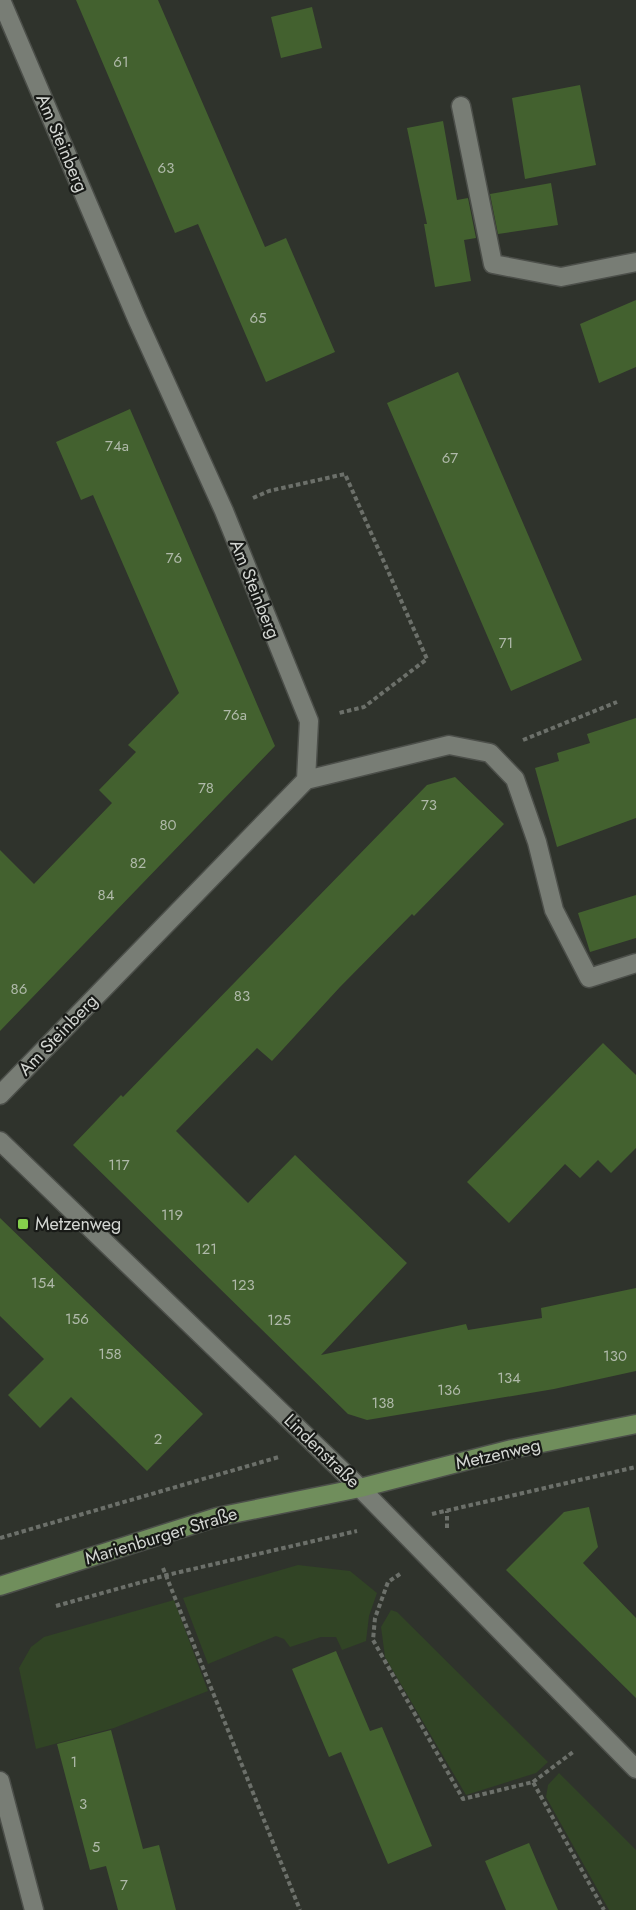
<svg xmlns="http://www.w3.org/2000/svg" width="636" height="1910" viewBox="0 0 636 1910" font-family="Jost,sans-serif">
  <rect width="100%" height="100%" fill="#2f332c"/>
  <path fill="#314425" d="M298,1565l52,6 27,22 -8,23 -3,25 -24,9 -6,-13h-15l-31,10 -6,-8 -8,-3 -68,28 -25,-66z
    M174,1600l34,91 -94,37 -78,21 -17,-81 12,-21 13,-10z
    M391,1610l6,2 151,150 -12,11 -70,22 -81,-138 -4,-30z
    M559,1773l77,77v60h-27l-63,-113 2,-12z"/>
  <path fill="#43612f" d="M76,0h82l107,247 21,-9 49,114 -69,30 -68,-158 -23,9z
    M312,7l10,41 -41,10 -10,-41z
    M580,85l16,80 -71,14 -13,-81z
    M443,121l14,79 11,-2 8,40 -12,2 7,41 -36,6 -11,-63h3l-20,-96z
    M551,183l7,42 -60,9 -8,-40z
    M636,300v67l-37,16 -19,-59z
    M458,372l124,288 -71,31 -124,-288z
    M130,409l145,337 -275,285v-181l34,34 78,-81 -13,-13 37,-38 -8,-7 51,-52 -86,-198 -12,5 -25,-58z
    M636,718v100l-79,29 -22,-79 24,-7 -2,-8 33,-10 -3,-9z
    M455,777l49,47 -90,92 -2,-2 -72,73 -68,74 -15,-13 -81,83 72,72 47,-48 112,108 -86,92 145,-31 2,6 74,-12 -1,-10 95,-20v83l-82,18 -187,31 -19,-6 -275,-269 48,-50 2,2 304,-312z
    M636,895v43l-46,14 -12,-39z
    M603,1043l33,32v73l-25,25 -13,-13 -18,18 -15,-14 -56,59 -42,-41z
    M0,1218l203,196 -56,57 -76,-74 -31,31 -32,-33 36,-36 -44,-43z
    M589,1507l9,40 -15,16 53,55v80l-130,-128 58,-58z
    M336,1651l34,80 12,-4 50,119 -44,18 -47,-112 -12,5 -37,-88z
    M111,1730l32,119 16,-4 17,65h-58l-12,-44 -16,4 -33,-126z
    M529,1843l17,40 12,27h-52l-21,-49z"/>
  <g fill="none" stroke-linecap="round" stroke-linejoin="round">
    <g stroke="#4c4f4a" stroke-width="21">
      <path id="minor" d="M461,106l32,158 68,13 75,-15
        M306,780l143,-35 41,8 25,26 22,63 17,68 35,68 47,-15
        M0,1095l306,-315 3,-59 -85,-210 -87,-192 -136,-319
        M0,1141l360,347 276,281
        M0,1781l34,129"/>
    </g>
    <g stroke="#4c4f4a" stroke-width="21">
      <path id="major" d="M0,1586l217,-69 143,-29 152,-39 124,-25"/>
    </g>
    <path stroke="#6c706a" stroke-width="4" stroke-dasharray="4.5 3" stroke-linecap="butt" d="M253,498l16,-7 76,-17 82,185 -63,48 -25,6
      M523,740l94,-38
      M432,1514l204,-47
      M447,1528v-17
      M0,1538l279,-81
      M163,1568l137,342
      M400,1574l-12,8 -13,36 -2,22 90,159 70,-17 71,128
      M56,1606l111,-31 190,-44
      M533,1782l40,-30"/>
    <use href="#minor" stroke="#787d75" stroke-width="18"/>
    <use href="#major" stroke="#708e5c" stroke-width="18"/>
  </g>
  <rect fill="#85cf4c" stroke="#181a17" stroke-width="2" x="17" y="1218" width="12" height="12" rx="3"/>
  <g text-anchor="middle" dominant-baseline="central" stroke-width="4.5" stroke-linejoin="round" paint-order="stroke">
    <g font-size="15" fill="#afb9a9">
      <text x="121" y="62">61</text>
      <text x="166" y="168">63</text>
      <text x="258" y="318">65</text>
      <text x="117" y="446">74a</text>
      <text x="450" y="458">67</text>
      <text x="174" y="558">76</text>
      <text x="506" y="643">71</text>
      <text x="235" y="715">76a</text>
      <text x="206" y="788">78</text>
      <text x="429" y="805">73</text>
      <text x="168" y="825">80</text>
      <text x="138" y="863">82</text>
      <text x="106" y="895">84</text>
      <text x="19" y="989">86</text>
      <text x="242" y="996">83</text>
      <text x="119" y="1165">117</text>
      <text x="172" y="1215">119</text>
      <text x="206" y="1249">121</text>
      <text x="43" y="1283">154</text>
      <text x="243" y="1285">123</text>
      <text x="77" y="1319">156</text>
      <text x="279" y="1320">125</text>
      <text x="110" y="1354">158</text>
      <text x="615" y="1356">130</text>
      <text x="509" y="1378">134</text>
      <text x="449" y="1390">136</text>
      <text x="383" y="1403">138</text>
      <text x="158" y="1439">2</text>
      <text x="74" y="1762">1</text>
      <text x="83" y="1804">3</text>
      <text x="96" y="1847">5</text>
      <text x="124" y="1885">7</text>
    </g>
    <g font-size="18" fill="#d3d6d2" stroke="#181a17">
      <text transform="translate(62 143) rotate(67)">Am Steinberg</text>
      <text transform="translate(255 589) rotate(68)">Am Steinberg</text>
      <text transform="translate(58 1035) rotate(-46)">Am Steinberg</text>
      <text transform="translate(322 1451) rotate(44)">Lindenstraße</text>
      <text transform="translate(498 1454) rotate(-13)">Metzenweg</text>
      <text transform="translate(161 1536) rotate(-17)">Marienburger Straße</text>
    </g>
    <g font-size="18" fill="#d3d6d2" stroke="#181a17" text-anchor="start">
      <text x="35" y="1224">Metzenweg</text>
    </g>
  </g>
</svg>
